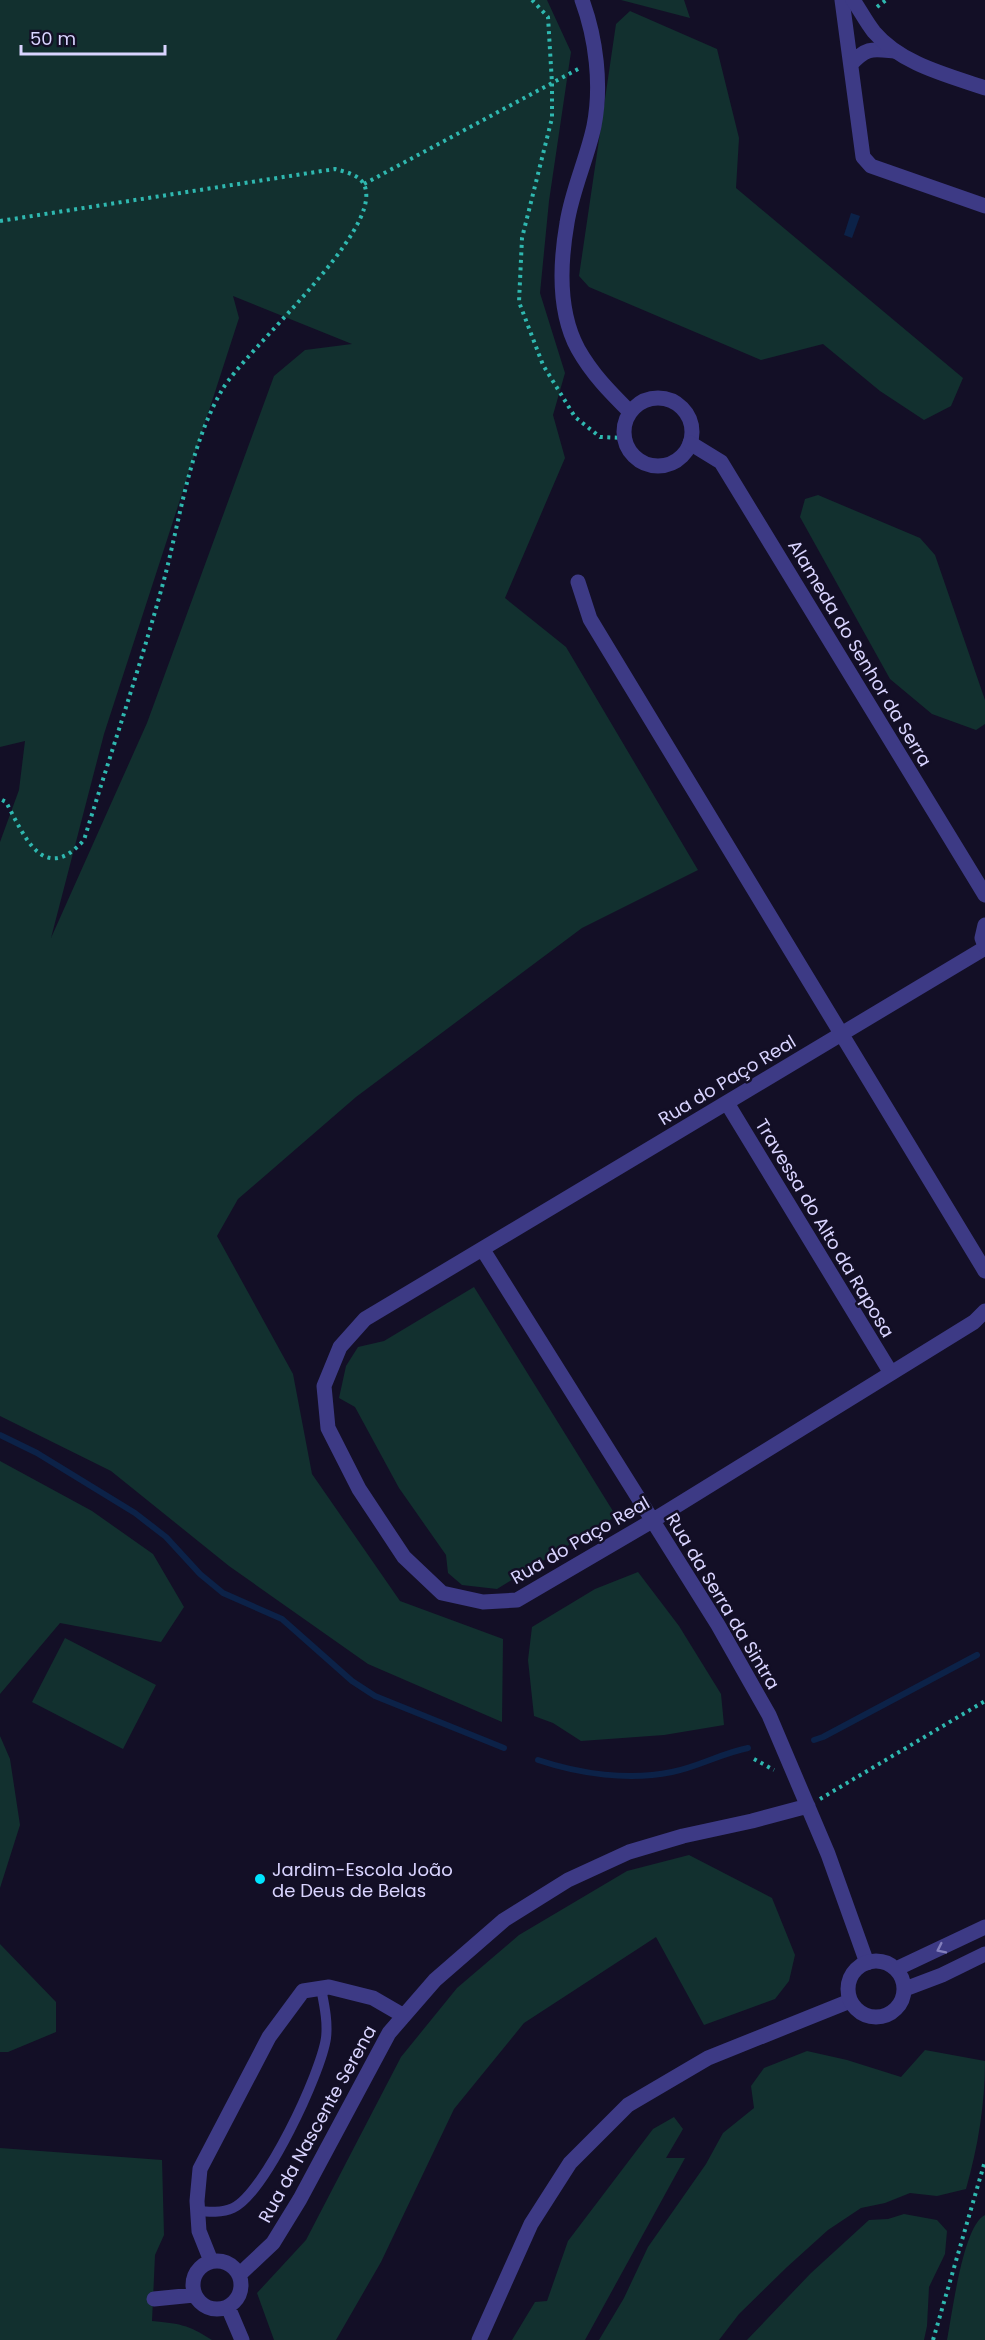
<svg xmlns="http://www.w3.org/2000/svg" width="985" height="2340" viewBox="0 0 985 2340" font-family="Poppins,sans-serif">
  <rect width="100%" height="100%" fill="#130f26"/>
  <path fill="#12302f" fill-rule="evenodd" d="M0,0h547l24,52 -22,149 -9,92 25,80 -12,42 12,43 -60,140 61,49 132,223 -116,58 -226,169 -118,102 -21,37 76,138 19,100 88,127 103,38 -1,83 -134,-58 -139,-98 -118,-95 -111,-55v-574l19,-52 6,-49 -25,6zM233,296l119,48 -47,6 -31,26 -127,347 -96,215 53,-204 135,-416z
    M621,0h63l6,18z
    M630,11l87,38 22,89 -3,50 227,190 -12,28 -27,14 -44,-29 -57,-47 -62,16 -172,-73 -10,-11 37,-252z
    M818,495l102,43 15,17 50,145v24l-9,6 -44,-16 -42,-35 -90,-162 5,-18z
    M474,1287l142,229 -119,73 -35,-4 -14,-12 -2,-18 -47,-67 -44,-81 -16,-9 7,-32 12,-19 26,-6z
    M0,1461l92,50 61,43 31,53 -23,35 -101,-19 -60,71z
    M638,1572l41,54 42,68 3,31 -60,10 -83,6 -28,-18 -19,-7 -6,-56 4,-33 63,-38z
    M65,1638l91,47 -33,64 -91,-47z
    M0,1736l10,23 10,66 -20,63z
    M689,1855l83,43 23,57 -6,26 -14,18 -71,26 -48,-88 -132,86 -70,86 -73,153 -45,78h-62l-17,-47 49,-53 95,-183 56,-69 62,-53 108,-64z
    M0,1944l56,58v30l-48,20h-8z
    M925,2050l60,11c0,43 -7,86 -19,128l-29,7 -27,-3 -25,10 -24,5 -33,22 -41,37 -48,47 -20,26h-120l25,-42 24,-51 58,-83 17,-31 31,-25 -3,-22 13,-18 43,-17 40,9 54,17z
    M674,2117l9,12 -17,29h19l-100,182h-73l23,-38 12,-1 21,-60 85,-112z
    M0,2148l162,12 2,75 -9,20 -3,66c28,3 35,3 60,19h-212z
    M904,2214l33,6 10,11 -2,23 -16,33 -2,39 -3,14h-177l64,-67 58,-53 19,-1z
    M985,2215v125h-38c5,-25 16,-115 38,-125z"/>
  <path fill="#0c2248" d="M851,213l9,3 -8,22 -8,-3z"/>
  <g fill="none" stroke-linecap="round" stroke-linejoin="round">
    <path stroke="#0c2248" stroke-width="6" d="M0,1435l37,18 98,60 31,24 34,37 23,19 59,26 70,62 23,15 129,52
      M814,1740l9,-3 154,-82
      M538,1760c42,14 91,21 134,12 26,-5 50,-19 76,-24"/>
    <path stroke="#2fb8b0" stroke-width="4" stroke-dasharray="3 4.5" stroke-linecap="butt" d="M532,0l16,17 4,66v35l-30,120 -3,64 24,63 32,52 25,20 24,1
      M877,7l9,-7
      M364,184l216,-116
      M0,221l335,-52c11,3 26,6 30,18 16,46 -119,162 -143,203 -32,56 -41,124 -57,186 -24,89 -54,176 -81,264 -41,46 -60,-5 -78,-38l-6,-3
      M754,1759l20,11
      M820,1799l165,-98
      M933,2340l52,-179"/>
    <path stroke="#3d3a85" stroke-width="10" d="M197,2211c12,1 25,2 36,-3 32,-15 88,-135 93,-170 2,-17 -2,-34 -5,-50"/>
    <path stroke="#3d3a85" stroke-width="15" d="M582,0c14,38 20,85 12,126 -7,33 -22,64 -27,97 -7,40 -9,89 11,126 14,25 32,43 52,63
      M842,0l21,157 8,9 114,40
      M851,64c16,-17 21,-15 43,-13
      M624 432a34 34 0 1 1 68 0a34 34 0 1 1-68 0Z
      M578,582l12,37 395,652
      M985,948l-620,371 -25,28 -16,39 4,42 31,61 45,68 38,36 41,9 34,-2 135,-79 322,-199 11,-11
      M727,1103l164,270
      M483,1250l235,375 51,90 59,139 39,109
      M193 2285a24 24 0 1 1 48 0a24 24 0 1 1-48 0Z
      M211,2261l-12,-30 -2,-30 3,-32 69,-132 34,-46 26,-4 44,11 31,18
      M239,2275l34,-32 27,-44 89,-166 46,-53 69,-60 64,-40 61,-28 54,-16 69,-15 56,-15
      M154,2299l40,-4
      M228,2307l14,33
      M479,2340l52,-116 39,-61 58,-58 80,-47 142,-57"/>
    <path stroke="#3d3a85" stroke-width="15" d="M853,0c7,10 13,22 21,32 27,32 73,43 111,56
      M690,443l31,19 264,433
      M985,925l-3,13 3,8
      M848 1989a28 28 0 1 1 56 0a28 28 0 1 1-56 0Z
      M896,1969l89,-42
      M905,1989l37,-14 43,-21"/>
  </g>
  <defs><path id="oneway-chevron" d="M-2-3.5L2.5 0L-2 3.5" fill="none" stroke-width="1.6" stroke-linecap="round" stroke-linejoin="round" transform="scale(1.5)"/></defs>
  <use stroke="#837fbc" href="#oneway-chevron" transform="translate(941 1949) rotate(154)"/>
  <circle fill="#00e5ff" stroke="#130f26" stroke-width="2" cx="260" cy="1879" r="6"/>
  <g text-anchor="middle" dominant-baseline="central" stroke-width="5" stroke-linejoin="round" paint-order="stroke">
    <g font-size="18" fill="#d9d4ff" stroke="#130f26">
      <text transform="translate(860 653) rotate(59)">Alameda do Senhor da Serra</text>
      <text transform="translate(727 1080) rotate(-31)">Rua do Paço Real</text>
      <text transform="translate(825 1228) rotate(59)">Travessa do Alto da Raposa</text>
      <text transform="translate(580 1540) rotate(-30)">Rua do Paço Real</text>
      <text transform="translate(723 1601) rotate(59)">Rua da Serra da Sintra</text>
      <text transform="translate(317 2124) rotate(-61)">Rua da Nascente Serena</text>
    </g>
    <g font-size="18" fill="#d9d4ff" stroke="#130f26" text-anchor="start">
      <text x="272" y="1869">Jardim-Escola João<tspan x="272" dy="21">de Deus de Belas</tspan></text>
    </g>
  </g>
  <path d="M21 45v9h144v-9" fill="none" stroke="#d9d4ff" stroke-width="3"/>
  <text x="30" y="45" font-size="18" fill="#d9d4ff" stroke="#130f26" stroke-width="4.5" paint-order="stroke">50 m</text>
</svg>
